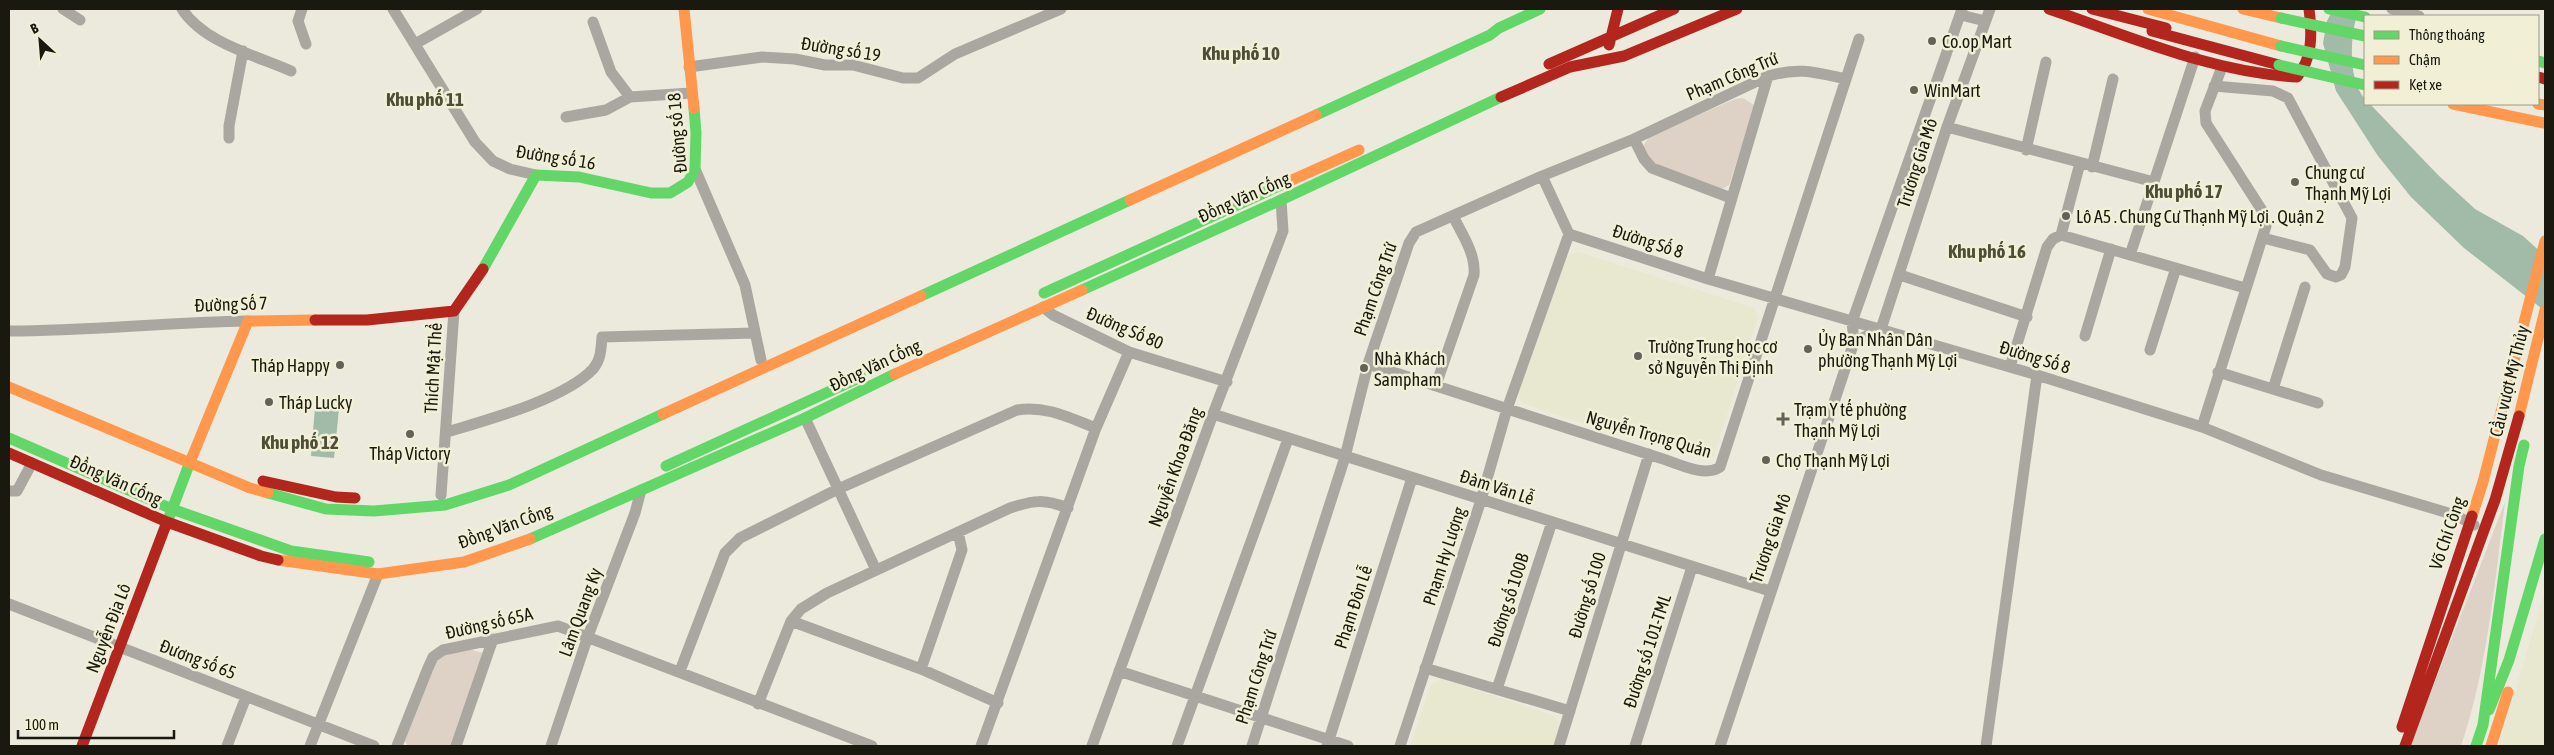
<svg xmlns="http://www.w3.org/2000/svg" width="2554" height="755" viewBox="0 0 2554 755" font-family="'Asap Condensed',sans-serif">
  <rect width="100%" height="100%" fill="#ebeadd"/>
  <path fill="#e8e7d0" d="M1578,252l176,56 4,10 -45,140 -86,-27 -10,4 -95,-32 -5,-10 49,-136z
    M2545,591v155h-46z
    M1441,679l112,36 7,9 -6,22h-144l20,-60z"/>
  <path fill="#ded1c5" d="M1743,98l11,7 -1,7 -24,73 -10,6 -66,-22 -10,-23 7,-10 85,-37z
    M2505,502c-10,80 -18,168 -44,244h-51z
    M467,649l17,4 -32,93h-44l-3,-5 32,-84z"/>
  <path fill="#a2baa8" d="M2333,9h26c-9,23 -12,70 6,90v5h5l68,71 37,34 48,27 22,20v55l-81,-63 -53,-51 -33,-41 -42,-65 -13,-48 4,-22z
    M315,407l24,2 -5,49 -23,-2z"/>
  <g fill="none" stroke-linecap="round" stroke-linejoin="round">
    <path stroke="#aaa7a1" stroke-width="11" d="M63,9l17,11
      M182,9c22,34 73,46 109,62
      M302,9l-4,12 8,23
      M393,9l82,133 18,19 17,8 26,6
      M2392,9l27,7
      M1961,15l24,6
      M593,22l18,50 19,25 61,-4
      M415,44l62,-35
      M689,67l73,-10 33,2 30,6h28l50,13h15l37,-24 106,-45
      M2214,86l59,5 15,7 64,120 -7,49 -4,8 -5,2 -9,-3 -17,-24 -47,-12
      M566,117l40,-7 24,-13
      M1947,127l207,55
      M229,138v-12l14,-75
      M1634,139l10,20 8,9 79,30
      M2026,150l20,-88
      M2092,167l21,-88
      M695,169l50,116 16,75
      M1542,176l27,58
      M1569,234l139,45 329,96 165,52 119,48 134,40 19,10
      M2061,235l19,-72
      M2130,255l65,-198
      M1900,275l127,42
      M1708,279l60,-203
      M1043,307l10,8 76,37 98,30
      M9,331c80,0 159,-9 239,-10
      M2085,336l26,-87
      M1854,342l27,-13 66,-202 43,-118
      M2150,350l26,-82
      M1368,364l292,94c17,5 44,20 60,9l139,-428
      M2010,367l37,-120 6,-8 8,-4 184,53
      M2218,372l100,31
      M1436,385l38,-110c2,-21 -12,-41 -21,-59
      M2273,389l32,-102
      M1213,414l557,177
      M805,418l71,152
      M2202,427l64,-201 -3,-14 -57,-89 -1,-12 17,-44
      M447,432c40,-12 118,-33 146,-63 8,-9 8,-20 9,-32l153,-4
      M9,491h8l15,-28
      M441,495l13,-184
      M9,604l365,142
      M791,621l130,48 77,34
      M1425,668l145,43
      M921,669l41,-119 -4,-18
      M680,671l45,-118 15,-15 98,-49 179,-79c28,-5 53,8 79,18
      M1119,671l229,75
      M1497,689l55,-167
      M758,704l33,-83 10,-12 26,-16 183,-85c24,-8 34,-9 58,0
      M227,746l19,-49
      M310,746l68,-172
      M397,746l31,-78 5,-11 10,-7 115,-24 314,120
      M456,746l37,-107
      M551,746l37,-110 47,-123 6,-23
      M981,746l115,-318 33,-76
      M1092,746l121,-332 70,-183 -2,-31
      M1177,746l111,-307
      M1252,746l93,-289 23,-93 41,-121 7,-11 126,-56 92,-37 134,-63c32,-9 46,-4 78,3
      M1327,746l85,-268
      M1400,746l81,-246 26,-91 62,-175
      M1559,746l90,-292
      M1635,746l57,-179
      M1720,746l134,-404 -2,-20 110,-313
      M1986,746l51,-371"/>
    <path stroke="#63d668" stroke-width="11" d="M2329,9l36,8
      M2538,61l7,2
      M1316,115l174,-80 9,-7 41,-19
      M483,269l53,-94 43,2 72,16h19l18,-11 7,-13 1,-36 -2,-25
      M1082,290l199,-90 220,-103
      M1044,293l248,-113
      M921,296l209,-96
      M9,438l163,71 119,42 78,11
      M666,466l195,-89
      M268,493l58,16 48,2 71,-6 64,-20 154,-71
      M168,520l22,-58
      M530,539l275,-121 90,-44
      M2489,710l20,-50 36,-121
      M2476,746l7,-21 36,-259 5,-21"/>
    <path stroke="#ff974d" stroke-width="11" d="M684,9l10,99
      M2148,9l133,37
      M2243,9l38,9
      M2453,104l91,19
      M2538,104l7,1
      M1292,180l67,-30
      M1130,200l186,-85
      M895,374l187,-84
      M9,387l241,101 18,5
      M663,414l258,-118
      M2519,416l26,-106
      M190,462l58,-141 67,-1
      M2472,516l11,-34 62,-241
      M278,560l100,14 86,-12 66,-23
      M2491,746l17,-54"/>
    <path stroke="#b3261e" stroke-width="11" d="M2049,9c80,27 164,64 248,68 16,-19 15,-44 12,-68
      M2092,9l74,19
      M2152,31l127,34
      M1609,45l9,-36
      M1549,64l125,-55
      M2538,77l7,2
      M1501,97l69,-30 54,-11 113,-47
      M315,320h52l87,-9 29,-42
      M9,453l158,69 94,34 17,4
      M263,481l73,16 19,1
      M2402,727l70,-211
      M82,746l85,-224
      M2405,746l90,-246 24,-84"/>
    <path stroke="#63d668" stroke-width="11" d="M2281,18l84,18
      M2281,46l84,19
      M2279,65l86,20"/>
  </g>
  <g fill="#626258" stroke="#f1f0d7" stroke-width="2">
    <circle cx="1932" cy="41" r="5"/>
    <circle cx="1914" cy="90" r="5"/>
    <circle cx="2295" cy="182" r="5"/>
    <circle cx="2066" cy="216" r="5"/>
    <circle cx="1808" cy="349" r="5"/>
    <circle cx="1638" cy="356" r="5"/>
    <circle cx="340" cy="365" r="5"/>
    <circle cx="1364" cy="368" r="5"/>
    <circle cx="269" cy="402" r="5"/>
    <path d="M1780.5 411.5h5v5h5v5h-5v5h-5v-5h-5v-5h5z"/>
    <circle cx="410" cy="434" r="5"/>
    <circle cx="1766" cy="460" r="5"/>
  </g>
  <g text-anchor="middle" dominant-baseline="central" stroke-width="5" stroke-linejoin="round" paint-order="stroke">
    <g font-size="18" fill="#191910" stroke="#f1f0d7" text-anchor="start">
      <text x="1942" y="41">Co.op Mart</text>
      <text x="1924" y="90">WinMart</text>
      <text x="2305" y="172">Chung cư<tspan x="2305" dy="21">Thạnh Mỹ Lợi</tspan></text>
      <text x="2076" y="216">Lô A5 . Chung Cư Thạnh Mỹ Lợi . Quận 2</text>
      <text x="1818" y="339">Ủy Ban Nhân Dân<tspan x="1818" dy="21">phường Thạnh Mỹ Lợi</tspan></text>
      <text x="1648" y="346">Trường Trung học cơ<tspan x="1648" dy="21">sở Nguyễn Thị Định</tspan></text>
      <text x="1374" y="358">Nhà Khách<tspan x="1374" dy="21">Sampham</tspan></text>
      <text x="330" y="365" text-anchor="end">Tháp Happy</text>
      <text x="279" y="402">Tháp Lucky</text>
      <text x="1794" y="409">Trạm Y tế phường<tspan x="1794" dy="21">Thạnh Mỹ Lợi</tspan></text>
      <text x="410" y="453" text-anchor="middle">Tháp Victory</text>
      <text x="1776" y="460">Chợ Thạnh Mỹ Lợi</text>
    </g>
    <g font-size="18" fill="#191910" stroke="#f1f0d7">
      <text transform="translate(841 49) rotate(9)">Đường số 19</text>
      <text transform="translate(1732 76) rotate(-23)">Phạm Công Trứ</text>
      <text transform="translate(677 133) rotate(-95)">Đường số 18</text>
      <text transform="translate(556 157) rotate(9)">Đường số 16</text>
      <text transform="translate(1917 163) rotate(-72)">Trương Gia Mô</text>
      <text transform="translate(1244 197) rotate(-24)">Đồng Văn Cống</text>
      <text transform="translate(1648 241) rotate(18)">Đường Số 8</text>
      <text transform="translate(1375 289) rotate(-71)">Phạm Công Trứ</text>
      <text transform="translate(231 304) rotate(-2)">Đường Số 7</text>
      <text transform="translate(1125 328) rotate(23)">Đường Số 80</text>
      <text transform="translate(2035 357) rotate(17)">Đường Số 8</text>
      <text transform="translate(875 365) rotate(-25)">Đồng Văn Cống</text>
      <text transform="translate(433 368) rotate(-87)">Thích Mật Thể</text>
      <text transform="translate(2509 381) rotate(-76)">Cầu vượt Mỹ Thủy</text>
      <text transform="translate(1649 434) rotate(16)">Nguyễn Trọng Quản</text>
      <text transform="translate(1175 467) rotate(-70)">Nguyễn Khoa Đăng</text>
      <text transform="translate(116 480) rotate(24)">Đồng Văn Cống</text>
      <text transform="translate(1497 487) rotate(18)">Đàm Văn Lễ</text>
      <text transform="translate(505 526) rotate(-20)">Đồng Văn Cống</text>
      <text transform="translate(2447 533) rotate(-71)">Võ Chí Công</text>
      <text transform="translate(1770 538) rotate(-71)">Trương Gia Mô</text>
      <text transform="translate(1444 556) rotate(-72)">Phạm Hy Lượng</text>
      <text transform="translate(1587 595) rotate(-73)">Đường số 100</text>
      <text transform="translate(1508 600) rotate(-72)">Đường số 100B</text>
      <text transform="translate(1353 607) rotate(-72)">Phạm Đôn Lễ</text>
      <text transform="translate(580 612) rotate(-70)">Lâm Quang Ky</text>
      <text transform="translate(489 623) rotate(-13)">Đường số 65A</text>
      <text transform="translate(108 628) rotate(-69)">Nguyễn Địa Lô</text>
      <text transform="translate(1647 651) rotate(-72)">Đường số 101-TML</text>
      <text transform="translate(198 659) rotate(21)">Đương số 65</text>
      <text transform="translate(1256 677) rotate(-72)">Phạm Công Trứ</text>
    </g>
    <g font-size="19" font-weight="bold" fill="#4e4d38" stroke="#f1f0d7">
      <text x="1241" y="53">Khu phố 10</text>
      <text x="425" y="99">Khu phố 11</text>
      <text x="2184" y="191">Khu phố 17</text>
      <text x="1987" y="251">Khu phố 16</text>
      <text x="300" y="442">Khu phố 12</text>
    </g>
  </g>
  <rect width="2554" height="755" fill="none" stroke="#191910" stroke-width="20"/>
  <rect x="2364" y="15" width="175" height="90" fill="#f1f0d7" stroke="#9b9a87"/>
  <rect x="2374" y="31" width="25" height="8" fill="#63d668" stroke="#9b9a87"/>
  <text x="2409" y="40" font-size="15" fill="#191910">Thông thoáng</text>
  <rect x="2374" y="56" width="25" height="8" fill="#ff974d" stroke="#9b9a87"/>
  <text x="2409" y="65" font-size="15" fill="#191910">Chậm</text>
  <rect x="2374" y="81" width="25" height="8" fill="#b3261e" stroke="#9b9a87"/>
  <text x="2409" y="90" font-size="15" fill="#191910">Kẹt xe</text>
  <g transform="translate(40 40) rotate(334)" stroke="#f1f0d7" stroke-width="4" paint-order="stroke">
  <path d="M0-4L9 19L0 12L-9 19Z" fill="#191910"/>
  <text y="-8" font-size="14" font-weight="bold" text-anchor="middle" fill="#191910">B</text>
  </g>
  <path d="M18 730v8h156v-8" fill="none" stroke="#191910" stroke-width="2.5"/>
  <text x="25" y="730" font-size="15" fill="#191910" stroke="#f1f0d7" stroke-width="4" paint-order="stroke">100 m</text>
</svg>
